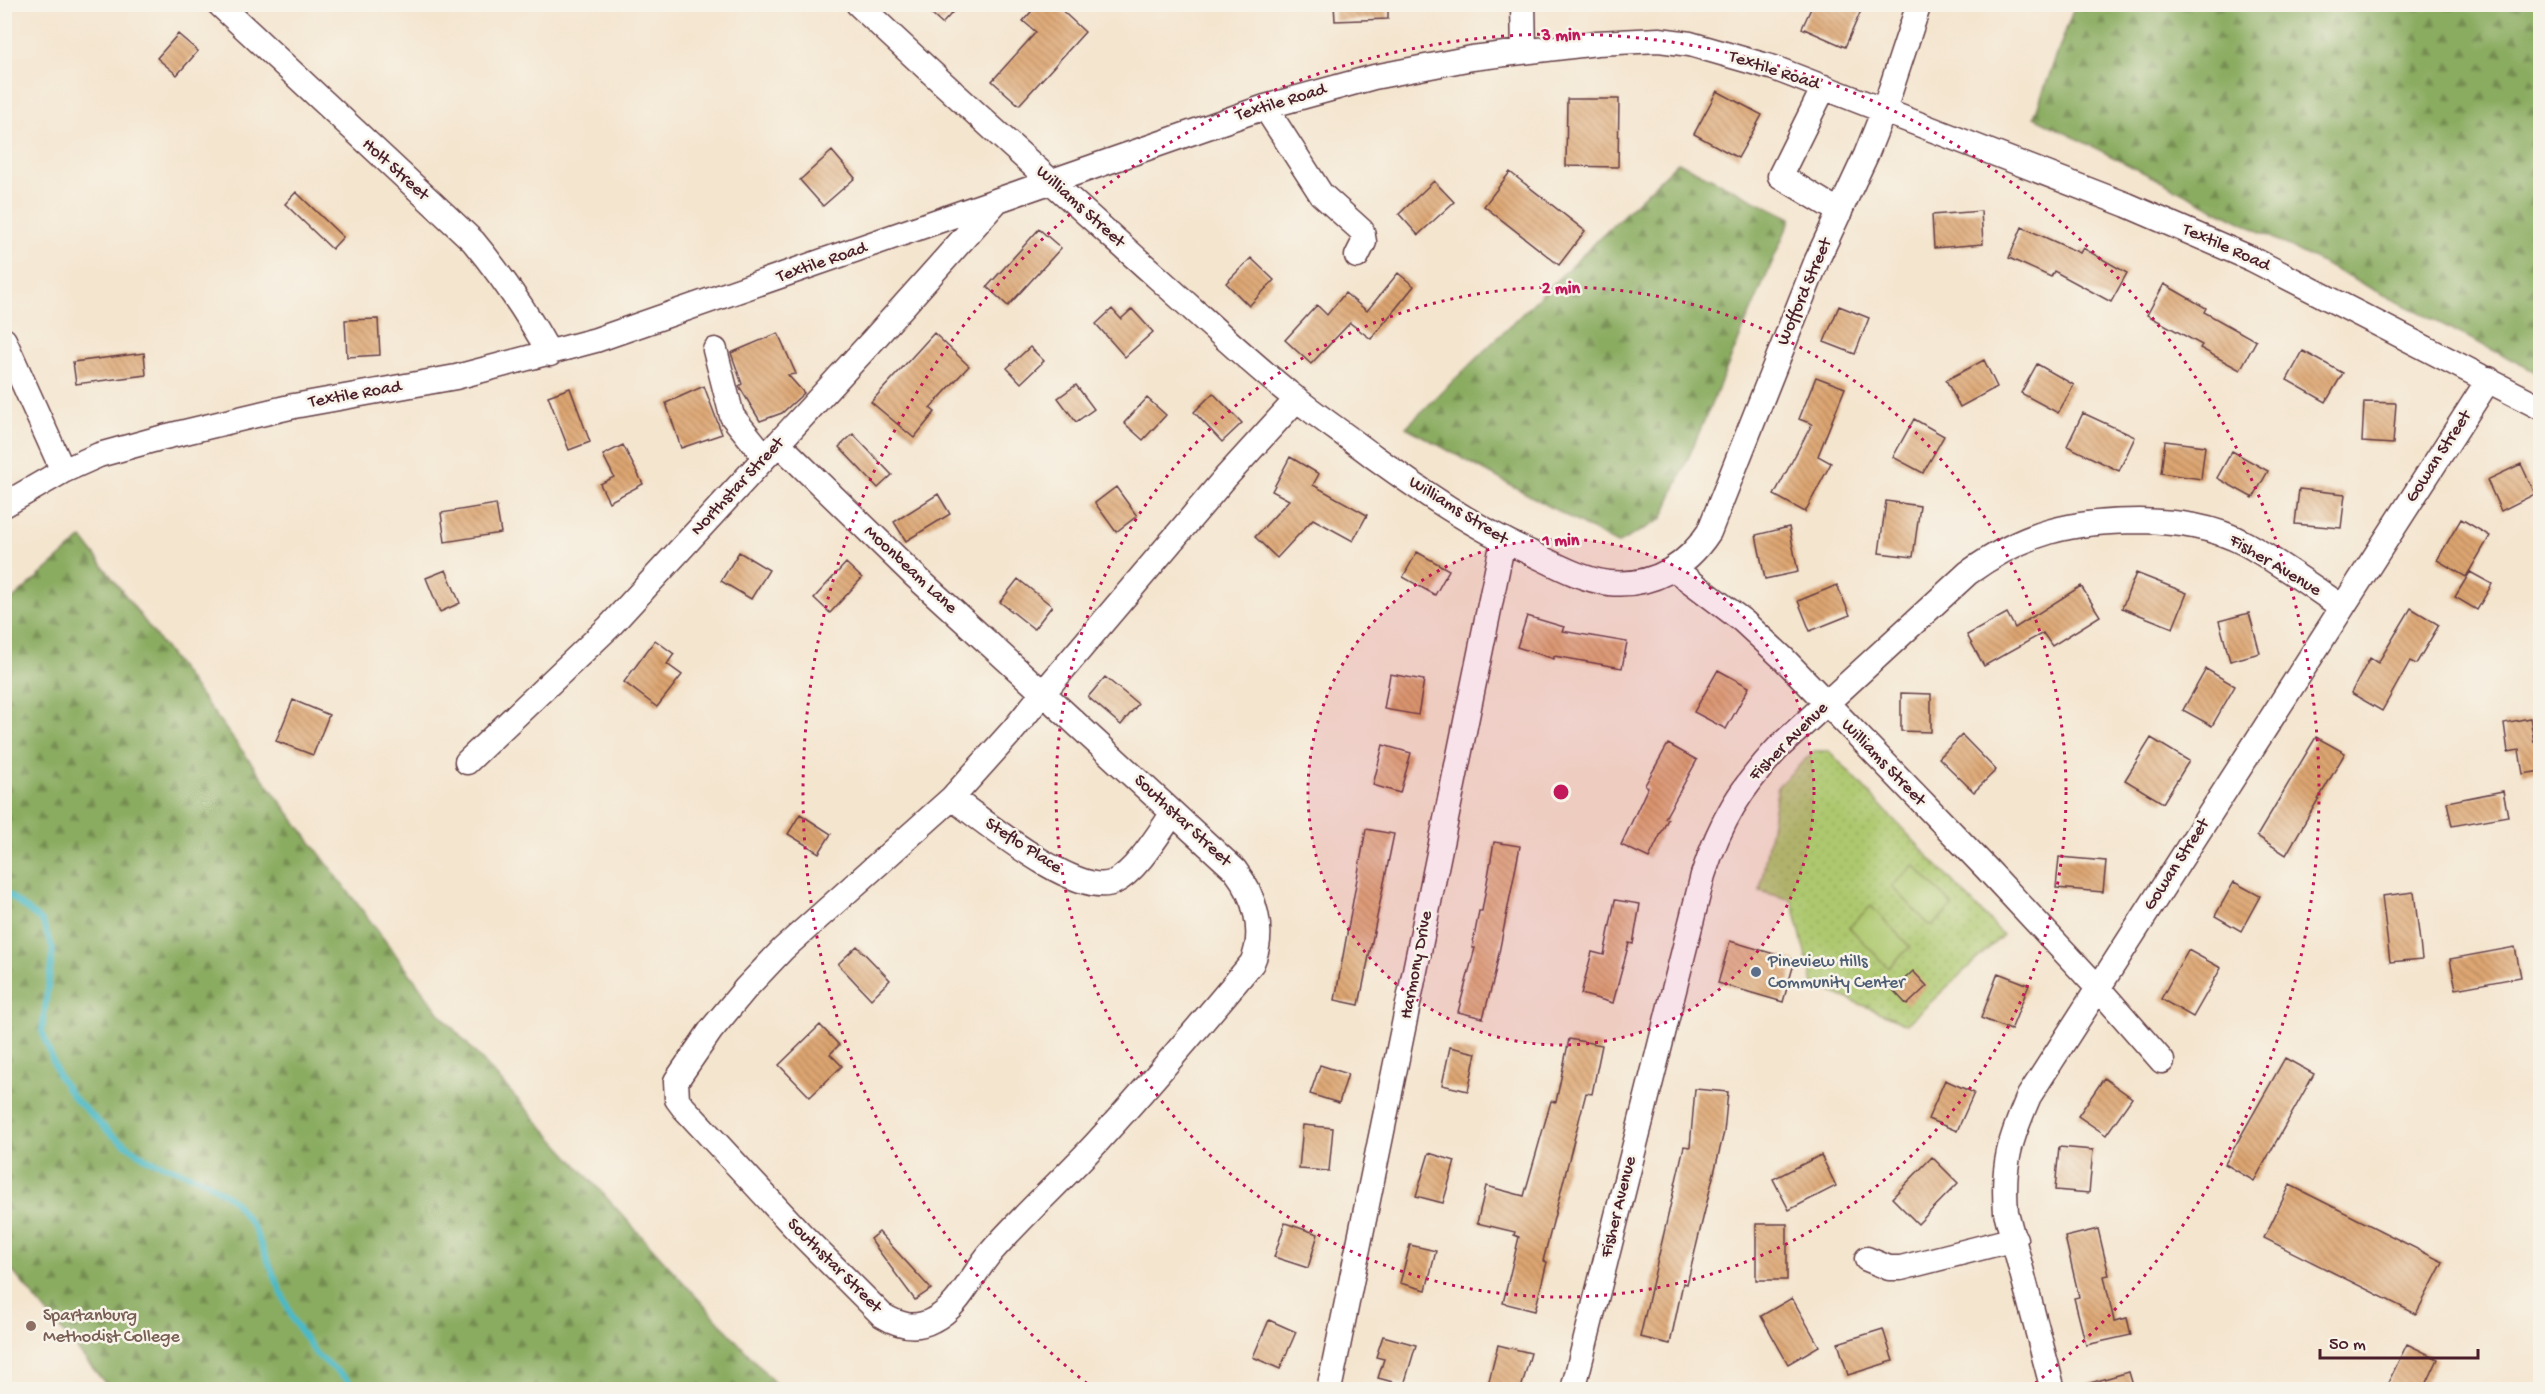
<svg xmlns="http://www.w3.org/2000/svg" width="2545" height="1394" viewBox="0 0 2545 1394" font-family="'Gochi Hand',sans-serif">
  <defs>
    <pattern id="grass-dots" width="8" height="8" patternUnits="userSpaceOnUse" patternTransform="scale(1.5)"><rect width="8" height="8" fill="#adc86e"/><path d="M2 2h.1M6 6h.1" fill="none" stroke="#96ab5f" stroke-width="1.8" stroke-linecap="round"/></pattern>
    <pattern id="forest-firs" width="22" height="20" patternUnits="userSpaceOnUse" patternTransform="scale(1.5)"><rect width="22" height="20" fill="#8aac61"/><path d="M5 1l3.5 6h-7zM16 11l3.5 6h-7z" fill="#738b50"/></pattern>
    <pattern id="building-back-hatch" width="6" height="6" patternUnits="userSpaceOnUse" patternTransform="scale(1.5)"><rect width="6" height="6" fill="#dda571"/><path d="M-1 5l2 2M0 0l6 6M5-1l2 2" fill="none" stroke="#b5865d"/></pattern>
  </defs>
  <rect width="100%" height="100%" fill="#f7f3e8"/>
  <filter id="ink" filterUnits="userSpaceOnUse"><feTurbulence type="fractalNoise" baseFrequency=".0167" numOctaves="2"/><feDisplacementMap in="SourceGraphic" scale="12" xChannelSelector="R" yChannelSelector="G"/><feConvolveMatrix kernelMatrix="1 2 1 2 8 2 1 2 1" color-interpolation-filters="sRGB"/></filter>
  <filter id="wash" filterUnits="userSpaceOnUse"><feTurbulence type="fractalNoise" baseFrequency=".008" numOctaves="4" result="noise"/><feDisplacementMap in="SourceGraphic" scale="24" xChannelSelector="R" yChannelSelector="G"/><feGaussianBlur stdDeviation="1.35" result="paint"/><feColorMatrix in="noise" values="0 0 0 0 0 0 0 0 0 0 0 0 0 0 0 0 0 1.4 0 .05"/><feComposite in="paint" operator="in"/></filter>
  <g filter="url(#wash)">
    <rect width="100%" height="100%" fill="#f4e5cf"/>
    <path fill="url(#grass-dots)" stroke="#7c744c" stroke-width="1.5" d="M1814,751h15l174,184 -96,89 -94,-40 -21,-84 -32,-9 18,-105z"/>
    <path fill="url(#forest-firs)" stroke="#6a6646" stroke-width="1.5" d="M2075,5h465v369l-506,-257z
      M1678,162l113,56 -129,301 -45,25 -211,-117z
      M82,538l359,477 339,374h-670l-105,-127v-656z"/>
    <path fill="#adc86e" stroke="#7c744c" stroke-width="1.5" d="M1914,865l39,41 -22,21 -39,-41z
      M1871,906l39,41 -22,21 -39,-41z"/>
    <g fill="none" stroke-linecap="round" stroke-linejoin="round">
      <path stroke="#4bb9c6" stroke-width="6" d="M4,891l38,30 11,28 -11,82 16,44 14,21 40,39 35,24 57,21 29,20 21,28 40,94 22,32 32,26 7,10"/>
    </g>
    <g id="blocks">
      <path fill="url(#building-back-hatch)" d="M920,4h40l-18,20z
        M1038,4h17l30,28 -66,73 -27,-24 44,-49 -13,-11z
        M1334,4h54v15l-53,2z
        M1813,4h51l-19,43 -43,-19z
        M178,34l20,17 -21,24 -20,-17z
        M1717,91l45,24 -24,43 -44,-24z
        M1567,99h52l-1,68 -52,-1z
        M832,151l23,27 -32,28 -23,-26z
        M1510,172l75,59 -26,34 -75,-59z
        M1434,181l20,21 -36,33 -19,-21z
        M296,192l47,45 -11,12 -47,-45z
        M1981,211l2,33 -49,4 -2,-33z
        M2022,227l58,26 3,-5 44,25 -16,29 -57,-31 -3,6 -42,-19z
        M1039,229l22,19 -53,58 -21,-19z
        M1251,258l23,22 -25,26 -23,-23z
        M1398,273l16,13 -43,53 -21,-16 -39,41 -26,-24 32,-35 10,10 18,-22 22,18z
        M2164,284l42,24 -2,4 52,29 -16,29 -40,-22 2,-3 -55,-30z
        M1839,306l30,12 -14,36 -31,-12z
        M1112,309l9,10 11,-10 21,23 -28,25 -29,-33z
        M378,319l2,36 -33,2 -2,-37z
        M778,333l18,41 -8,1 16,18 -22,20 -22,8 -21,-35 3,-2 -11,-31z
        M934,333l35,33 -39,42 5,4 -21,26 -43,-36z
        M1030,347l14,14 -23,22 -14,-15z
        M2303,351l40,22 -17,29 -39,-22z
        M144,353l2,22 -70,9 -3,-22z
        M1984,360l13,27 -37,20 -14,-27z
        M2037,364l37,21 -16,28 -37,-20z
        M1816,377l29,11 -27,68 13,7 -26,49 -31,-17 38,-71 -13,-5z
        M1076,385l18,24 -18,13 -18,-24z
        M704,386l18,48 -41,14 -15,-45z
        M570,388l20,54 -21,8 -21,-54z
        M1213,393l29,30 -20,19 -28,-30z
        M1147,398l19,17 -23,25 -19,-17z
        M2364,402l32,1 -3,41 -31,-2z
        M2083,413l52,24 -16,34 -52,-25z
        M1914,419l30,17 -21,37 -30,-16z
        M853,434l39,41 -14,13 -39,-41z
        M2165,441l40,5 -4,33 -40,-6z
        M623,445l20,39 -34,18 -9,-18 14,-7 -11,-22z
        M2232,451l36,20 -15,27 -36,-20z
        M1290,457l29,17 -6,11 54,30 -14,26 -40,-22 -36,39 -22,-21 34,-37 -17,-9z
        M2521,464l14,30 -34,17 -14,-31z
        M1116,487l21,29 -21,16 -21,-29z
        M2299,489l46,5 -4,34 -46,-4z
        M938,494l12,20 -44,27 -12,-19z
        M1886,501l34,5 -7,51 -34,-4z
        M496,504l5,29 -56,9 -4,-29z
        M2461,519l29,17 -24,41 -29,-17z
        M1789,527l9,45 -33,7 -9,-44z
        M739,552l30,18 -18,29 -30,-18z
        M1417,552l32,18 -14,25 -32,-18z
        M846,563l16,15 -32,35 -16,-15z
        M446,570l14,33 -20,9 -14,-34z
        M2470,572l22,12 -15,26 -22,-13z
        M2136,573l51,20 -14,35 -51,-20z
        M1018,579l34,27 -18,23 -34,-27z
        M1837,585l13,30 -40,16 -12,-30z
        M2081,586l19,30 -48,30 -9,-13 -59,33 -17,-31 40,-22 8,15z
        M2411,608l28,17 -23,39 -6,-3 -28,50 -31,-18 19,-35 8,5z
        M2249,613l11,40 -30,8 -11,-40z
        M1527,616l37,11 -2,4 65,11 -5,26 -68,-12v3l-37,-12z
        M655,640l19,14 -7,10 15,11 -25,32 -33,-25z
        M2206,669l29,17 -23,40 -29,-16z
        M1718,670l31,17 -23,42 -32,-17z
        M1390,674l34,6 -6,35 -34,-6z
        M1105,677l33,27 -17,21 -33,-28z
        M1901,693l30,1v38l-30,-1z
        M293,700l36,15 -16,40 -37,-14z
        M2530,718l4,24 7,-1v30l-18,3 -4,-24 -11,2 -4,-29z
        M1962,735l34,35 -22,22 -35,-34z
        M2316,737l29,16 -59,102 -29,-19z
        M2151,738l38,23 -26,42 -38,-23z
        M1668,744l29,16 -32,58 3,1 -19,39 -28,-13 27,-58 -3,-2z
        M1383,745l28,8 -11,40 -27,-8z
        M2503,791l5,25 -56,10 -5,-24z
        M800,814l31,20 -12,19 -31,-19z
        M1366,829l28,5 -35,171 -24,-5z
        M1494,842l26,4 -26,132 -11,40 -25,-6 17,-64h-3l7,-37h3z
        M2059,857l47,4 -3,31 -47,-4z
        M2234,882l26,14 -19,35 -26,-15z
        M2414,892l8,67 -32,3 -8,-66z
        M1615,900l25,4 -7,40 -4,-1 -16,60 -32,-9 11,-42 12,3z
        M1730,941l65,19 -12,42 -65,-19z
        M857,946l33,34 -19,19 -33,-35z
        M2515,947l6,30 -65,12 -6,-30z
        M2188,950l33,18 -28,49 -32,-18z
        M1913,971l14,15 -20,19 -14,-15z
        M1998,973l31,12 -18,45 -30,-12z
        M820,1025l19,20 -9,9 12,12 -32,31 -31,-32z
        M1569,1039l33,6 -10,49 -6,-1 -43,168 4,1 -12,49 -32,-8 16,-66 -5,-2 1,-3 -38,-9 9,-37 38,10 27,-95 5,1z
        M1450,1047l26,6 -8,38 -26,-6z
        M2285,1058l29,16 -60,107 -29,-17z
        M1320,1065l28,9 -9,29 -29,-9z
        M2104,1078l28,20 -26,37 -28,-19z
        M1945,1080l29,13 -17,38 -29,-12z
        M1695,1089l33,3 -4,40 -37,152 -4,-1 -13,61 -30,-7 44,-191 6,1z
        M1303,1125l30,3 -4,43 -30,-2z
        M2059,1147l34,3 -4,43 -34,-3z
        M1429,1153l26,8 -12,42 -27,-7z
        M1821,1155l15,31 -47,24 -16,-31z
        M1932,1157l26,26 -40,41 -26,-26z
        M2290,1185l153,77 -27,52 -152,-76z
        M1285,1223l33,11 -10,34 -34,-11z
        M1756,1224h31v56h-31z
        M2098,1229l11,46 -5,1 10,45 13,-3 4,17 -45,10 -12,-47 5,-1 -14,-60z
        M879,1232l52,57 -16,11 -45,-61z
        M1410,1245l26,6 -10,39 -26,-7z
        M1792,1298l27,48 -31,18 -27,-48z
        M1269,1320l27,12 -16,37 -27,-12z
        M1883,1329l10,32 -45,14 -10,-32z
        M1383,1336l33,9 -12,40 -26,-7 6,-19 -8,-2z
        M2407,1344l31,15 -14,30h-39z
        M1498,1345l33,8 -10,36h-34z
        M2129,1372l5,17h-50l-1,-4z"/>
    </g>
  </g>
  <g filter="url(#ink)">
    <use href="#blocks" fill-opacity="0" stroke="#643d44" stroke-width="1.5"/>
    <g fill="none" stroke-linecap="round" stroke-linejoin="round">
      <g stroke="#643d44" stroke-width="27">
        <path id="minor" d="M219,4l254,237c30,36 54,72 77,113
          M858,4c98,93 199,183 299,273 46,41 90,83 138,121 25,20 52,38 78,58 50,36 100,71 156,96 25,12 53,28 80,31 43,4 77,-16 100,-51l108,-272 49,-105 18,-45 35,-106
          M1523,4l1,47
          M1824,87l-44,89 60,36
          M1265,107l56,87 41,37 2,11 -7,14
          M4,340l59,131
          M715,350l17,66 33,41
          M778,443l137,133 128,117 -29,36 -62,69 -169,151 -37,39 -35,42 -35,51 1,18 6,8 117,126 82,82c16,10 33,15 51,5 27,-13 40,-48 59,-69 34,-39 73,-73 108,-112 52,-57 102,-116 152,-176 14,-31 3,-67 -17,-93l-192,-177 182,-215 72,-79
          M4,505l59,-34 36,-16 65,-18 130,-31 162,-29 140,-37 669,-233 109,-30 98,-19 125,-15 62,-3 31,4 84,24 353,137 125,54 288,148
          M1674,569l69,52 41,38 202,209 112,120 64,73
          M467,762l142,-135 265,-288 122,-137
          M952,798c31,22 125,101 162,84 22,-10 45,-49 59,-69
          M1867,1259l22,9h12l114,-29
          M1329,1390l174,-849
          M1573,1390l130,-515c18,-55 37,-86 76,-128l189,-174c57,-41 103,-52 172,-52 37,1 73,5 106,23 34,19 65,42 96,63
          M2053,1390l-47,-178c-4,-49 4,-72 23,-116l460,-717"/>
      </g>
      <use href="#minor" stroke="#fff" stroke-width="24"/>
    </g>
  </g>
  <circle cx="1561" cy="792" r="253" fill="#c2185b" fill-opacity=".12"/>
  <g fill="none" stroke="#c2185b" stroke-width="3" stroke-dasharray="3 6">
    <circle cx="1561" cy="792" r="253"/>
    <circle cx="1561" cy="792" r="505"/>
    <path d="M1094 1389A758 758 0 1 1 2028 1389"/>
  </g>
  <circle fill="#5c6f8a" stroke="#f7f3e8" stroke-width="2" cx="1756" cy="972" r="6"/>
  <circle fill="#8d6e63" stroke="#f7f3e8" stroke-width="2" cx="31" cy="1326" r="6"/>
  <g text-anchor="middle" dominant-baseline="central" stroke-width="5" stroke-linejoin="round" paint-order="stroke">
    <g font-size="18" fill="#4a1f2b" stroke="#f7f3e8">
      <text transform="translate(1774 71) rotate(18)">Textile Road</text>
      <text transform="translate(1281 103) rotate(-17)">Textile Road</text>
      <text transform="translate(395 170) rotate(42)">Holt Street</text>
      <text transform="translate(1080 207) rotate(42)">Williams Street</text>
      <text transform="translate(2226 248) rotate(24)">Textile Road</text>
      <text transform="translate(822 263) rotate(-19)">Textile Road</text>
      <text transform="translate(1805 292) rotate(-67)">Wofford Street</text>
      <text transform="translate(355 395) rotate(-10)">Textile Road</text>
      <text transform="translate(2439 457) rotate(-57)">Gowan Street</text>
      <text transform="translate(738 487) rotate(-47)">Northstar Street</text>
      <text transform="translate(1458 511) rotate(32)">Williams Street</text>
      <text transform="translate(2275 566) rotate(31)">Fisher Avenue</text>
      <text transform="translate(910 570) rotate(43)">Moonbeam Lane</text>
      <text transform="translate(1789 742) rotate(-45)">Fisher Avenue</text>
      <text transform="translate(1883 763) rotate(46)">Williams Street</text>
      <text transform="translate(1182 821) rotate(43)">Southstar Street</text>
      <text transform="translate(1023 846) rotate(33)">Steflo Place</text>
      <text transform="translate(2177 865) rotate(-57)">Gowan Street</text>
      <text transform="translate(1417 965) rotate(-79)">Harmony Drive</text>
      <text transform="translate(1619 1207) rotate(-76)">Fisher Avenue</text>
      <text transform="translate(834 1266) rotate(45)">Southstar Street</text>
    </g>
    <g font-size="18" fill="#4e5e75" stroke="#f7f3e8" text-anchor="start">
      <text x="1768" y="962">Pineview Hills<tspan x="1768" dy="21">Community Center</tspan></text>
    </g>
    <g font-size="18" fill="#785e54" stroke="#f7f3e8" text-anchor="start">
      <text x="43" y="1316">Spartanburg<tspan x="43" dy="21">Methodist College</tspan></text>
    </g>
  </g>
  <circle cx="1561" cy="792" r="9" fill="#c2185b" stroke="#f7f3e8" stroke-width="3"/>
  <g font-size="18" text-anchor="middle" font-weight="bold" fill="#c2185b" stroke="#f7f3e8" stroke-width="5" stroke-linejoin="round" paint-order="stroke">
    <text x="1561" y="40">3 min</text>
    <text x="1561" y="293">2 min</text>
    <text x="1561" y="545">1 min</text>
  </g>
  <rect width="2545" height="1394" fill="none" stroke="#f7f3e8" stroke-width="24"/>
  <path d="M2320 1349v9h158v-9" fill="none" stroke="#4a1f2b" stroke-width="3"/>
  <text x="2329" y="1349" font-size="18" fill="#4a1f2b" stroke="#f7f3e8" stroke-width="4.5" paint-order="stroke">50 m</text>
</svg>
